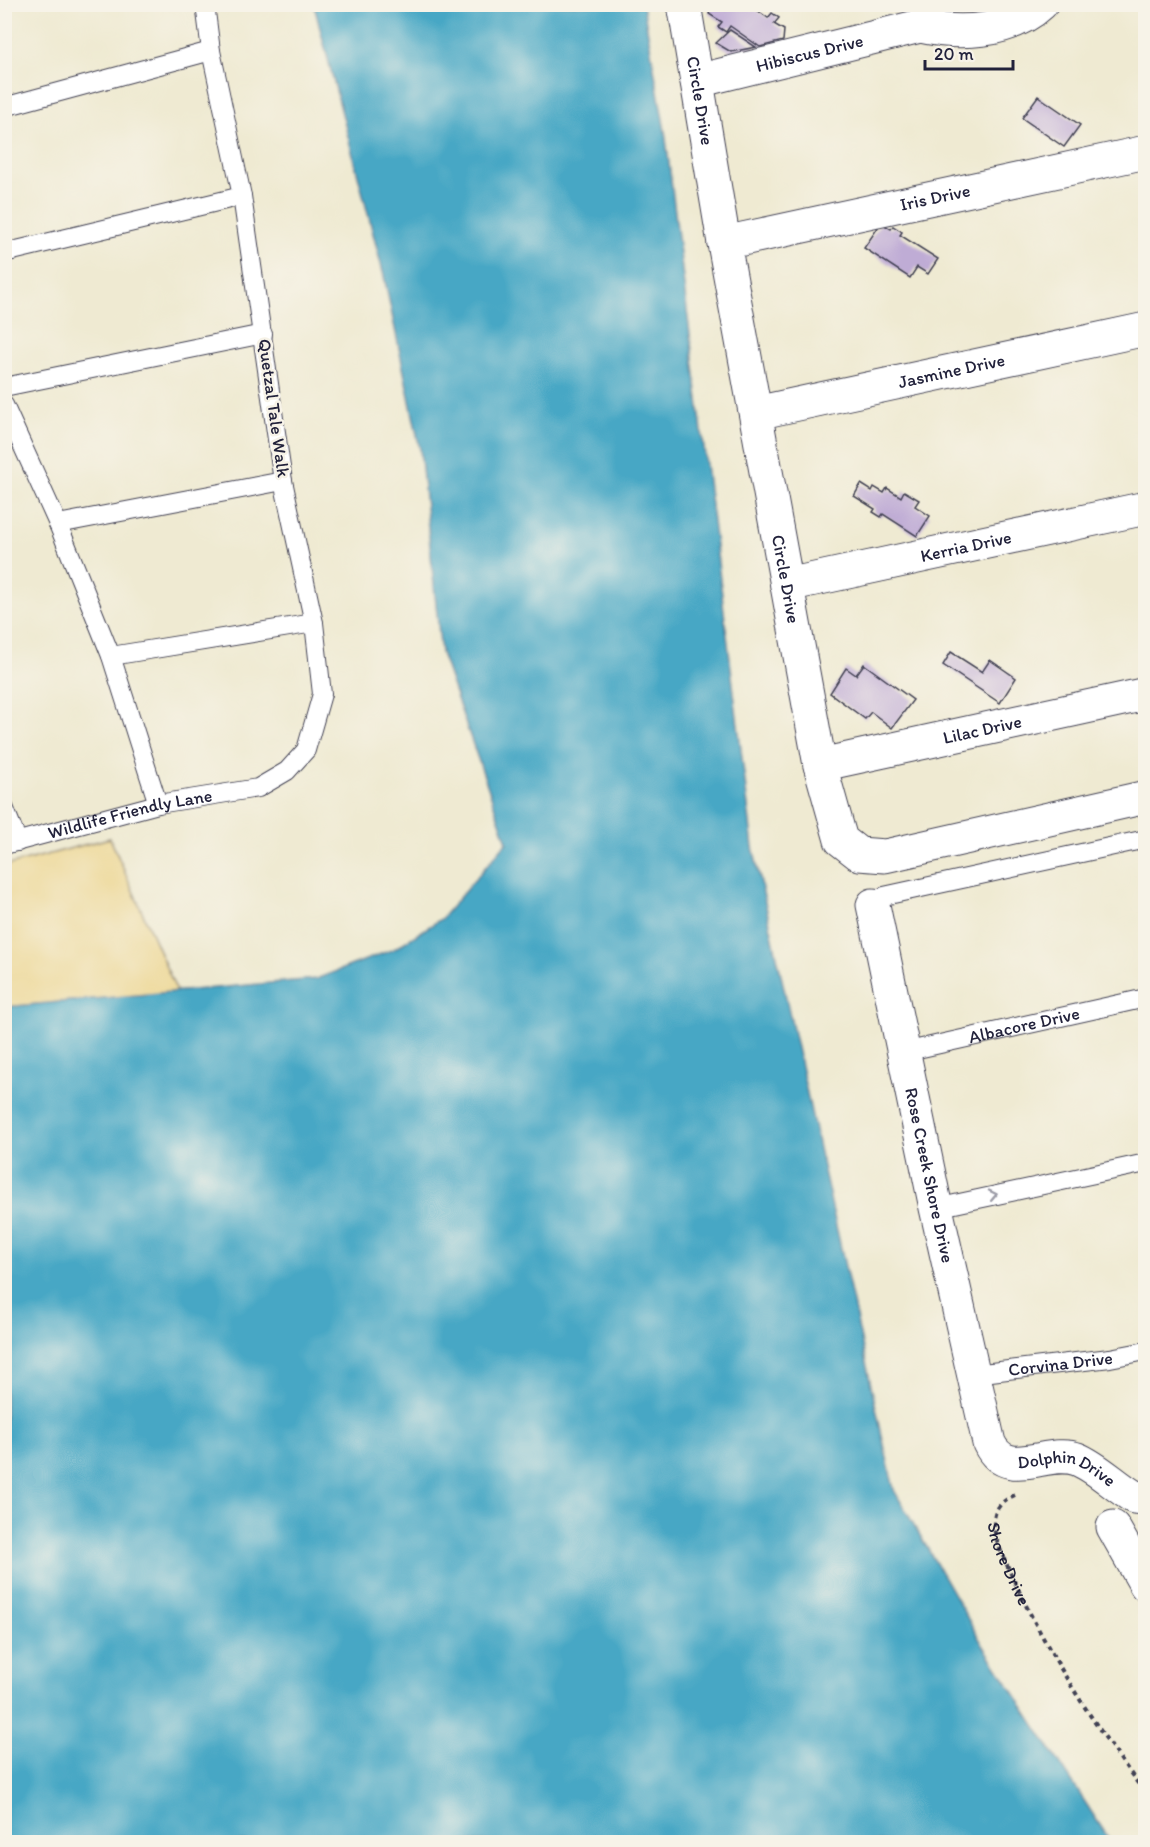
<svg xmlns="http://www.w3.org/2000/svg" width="1150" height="1847" viewBox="0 0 1150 1847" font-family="Itim,sans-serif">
  <rect width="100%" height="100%" fill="#f7f3e8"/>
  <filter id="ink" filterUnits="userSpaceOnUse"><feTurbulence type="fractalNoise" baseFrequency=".0167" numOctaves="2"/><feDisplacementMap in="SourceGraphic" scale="12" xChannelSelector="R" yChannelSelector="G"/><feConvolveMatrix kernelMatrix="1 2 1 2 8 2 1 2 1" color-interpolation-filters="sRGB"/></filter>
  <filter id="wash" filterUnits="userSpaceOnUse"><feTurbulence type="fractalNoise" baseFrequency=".008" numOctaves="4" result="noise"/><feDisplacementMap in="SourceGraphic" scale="24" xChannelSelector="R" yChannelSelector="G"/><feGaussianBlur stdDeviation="1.35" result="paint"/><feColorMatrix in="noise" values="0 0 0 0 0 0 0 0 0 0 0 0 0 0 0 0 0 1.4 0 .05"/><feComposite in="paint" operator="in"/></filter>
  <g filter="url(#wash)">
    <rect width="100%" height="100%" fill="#efead2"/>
    <path fill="#eeda9e" stroke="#887e6c" stroke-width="1.5" d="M110,838l67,154 -172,15v-141z"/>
    <path fill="#46a7c5" stroke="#346480" stroke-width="1.5" d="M314,5h329l22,126 88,716 141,643 89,155 128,197h-1106v-835l311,-28 78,-30 47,-30 66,-77 -66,-189 -21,-204 -36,-173z"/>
    <g id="blocks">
      <path fill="#bfacd5" d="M712,4h36l20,14 4,-5 7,5 -5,6 10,6 -1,11 -23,6 -30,-21 -4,6 -8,-5 4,-5 -13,-8z
        M981,4h32l1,3 -31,6z
        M730,30l26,17 -25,5 -15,-9z
        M1038,96l42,29 -16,22 -42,-29z
        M881,223l10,6 2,-3 9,6 -2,3 38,24 -10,15 -11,-7 -7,11 -46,-30z
        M861,484l11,7 2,-4 10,6 3,-5 14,9 3,-6 15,9 -4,6 15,10 -13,20 -34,-22 -2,3 -8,-5 2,-3 -21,-13z
        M951,652l31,20 8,-12 26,18 -16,25 -57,-38z
        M864,664l49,36 -21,28 -21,-16 -6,7 -35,-26 16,-25 10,7z"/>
    </g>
  </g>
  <g filter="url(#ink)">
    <use href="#blocks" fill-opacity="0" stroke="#414052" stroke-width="1.5"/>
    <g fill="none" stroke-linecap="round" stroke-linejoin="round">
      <g stroke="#414052" stroke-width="20">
        <g id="lane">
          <path d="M4,107l207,-56"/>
          <path d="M4,253l238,-57"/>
          <path d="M4,387l259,-53"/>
          <path d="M4,405l54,119 53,132 47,148"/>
          <path d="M58,524l225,-43"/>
          <path d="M111,656l203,-33"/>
          <path d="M4,807l14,35"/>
          <path id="s2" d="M4,845l154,-41 100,-16 29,-17 19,-21 16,-56 -8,-71 -31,-142 -41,-285 -31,-145 -6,-47"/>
          <path d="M873,905l11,-9 262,-57"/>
          <path id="s3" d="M904,1052l242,-54"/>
          <path d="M936,1208l210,-45"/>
          <path id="s4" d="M974,1374l136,-16 36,-7"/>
        </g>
      </g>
      <g stroke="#414052" stroke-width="35">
        <g id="street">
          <path id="s5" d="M684,4l40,239 96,522 21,75 18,14 26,2 261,-59"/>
          <path id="s6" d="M697,81l223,-55c39,9 90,7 121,-22"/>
          <path id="s7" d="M724,243l422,-91"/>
          <path id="s8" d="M756,413l390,-84"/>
          <path id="s9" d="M787,585l359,-77"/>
          <path id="s10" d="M820,765l326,-71"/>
          <path id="s11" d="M873,905l63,303 53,235c18,39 58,5 88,16 20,8 38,27 57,38l12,1"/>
          <path d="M1113,1527l33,58"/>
        </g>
      </g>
      <path stroke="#414052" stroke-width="4" stroke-dasharray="4.5 4.5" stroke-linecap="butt" id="s1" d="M1015,1495c-12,5 -21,13 -21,27 0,18 10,35 17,52 36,79 83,151 135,220"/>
      <use href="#lane" stroke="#fff" stroke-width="18"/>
      <use href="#street" stroke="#fff" stroke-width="33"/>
    </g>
    <defs><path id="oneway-chevron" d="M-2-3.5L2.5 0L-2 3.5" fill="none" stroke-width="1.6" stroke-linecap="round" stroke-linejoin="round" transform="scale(1.5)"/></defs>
    <use stroke="#9c9ca7" href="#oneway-chevron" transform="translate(993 1195) rotate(-12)"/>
  </g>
  <g text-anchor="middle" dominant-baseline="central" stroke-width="5" stroke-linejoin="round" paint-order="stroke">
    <g font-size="18" fill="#22223b" stroke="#f7f3e8">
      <text stroke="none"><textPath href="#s6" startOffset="116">Hibiscus Drive</textPath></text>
      <text stroke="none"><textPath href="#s5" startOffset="98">Circle Drive</textPath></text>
      <text stroke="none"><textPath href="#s7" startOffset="216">Iris Drive</textPath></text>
      <text stroke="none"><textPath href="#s8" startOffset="200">Jasmine Drive</textPath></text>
      <text transform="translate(274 408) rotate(82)">Quetzal Tale Walk</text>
      <text stroke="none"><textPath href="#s9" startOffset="183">Kerria Drive</textPath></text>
      <text stroke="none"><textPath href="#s5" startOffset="584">Circle Drive</textPath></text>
      <text stroke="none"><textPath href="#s10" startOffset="166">Lilac Drive</textPath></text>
      <text stroke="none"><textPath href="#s2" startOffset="130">Wildlife Friendly Lane</textPath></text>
      <text stroke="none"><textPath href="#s3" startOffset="123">Albacore Drive</textPath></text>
      <text stroke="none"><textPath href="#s11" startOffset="276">Rose Creek Shore Drive</textPath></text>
      <text stroke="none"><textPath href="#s4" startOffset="87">Corvina Drive</textPath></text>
      <text stroke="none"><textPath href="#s11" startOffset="639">Dolphin Drive</textPath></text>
      <text stroke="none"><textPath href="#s1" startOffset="81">Shore Drive</textPath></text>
    </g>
  </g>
  <rect width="1150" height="1847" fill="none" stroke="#f7f3e8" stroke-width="24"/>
  <path d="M925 60v9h88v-9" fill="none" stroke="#22223b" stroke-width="3"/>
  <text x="934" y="60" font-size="18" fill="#22223b" stroke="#f7f3e8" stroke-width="4.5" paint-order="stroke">20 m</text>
</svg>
